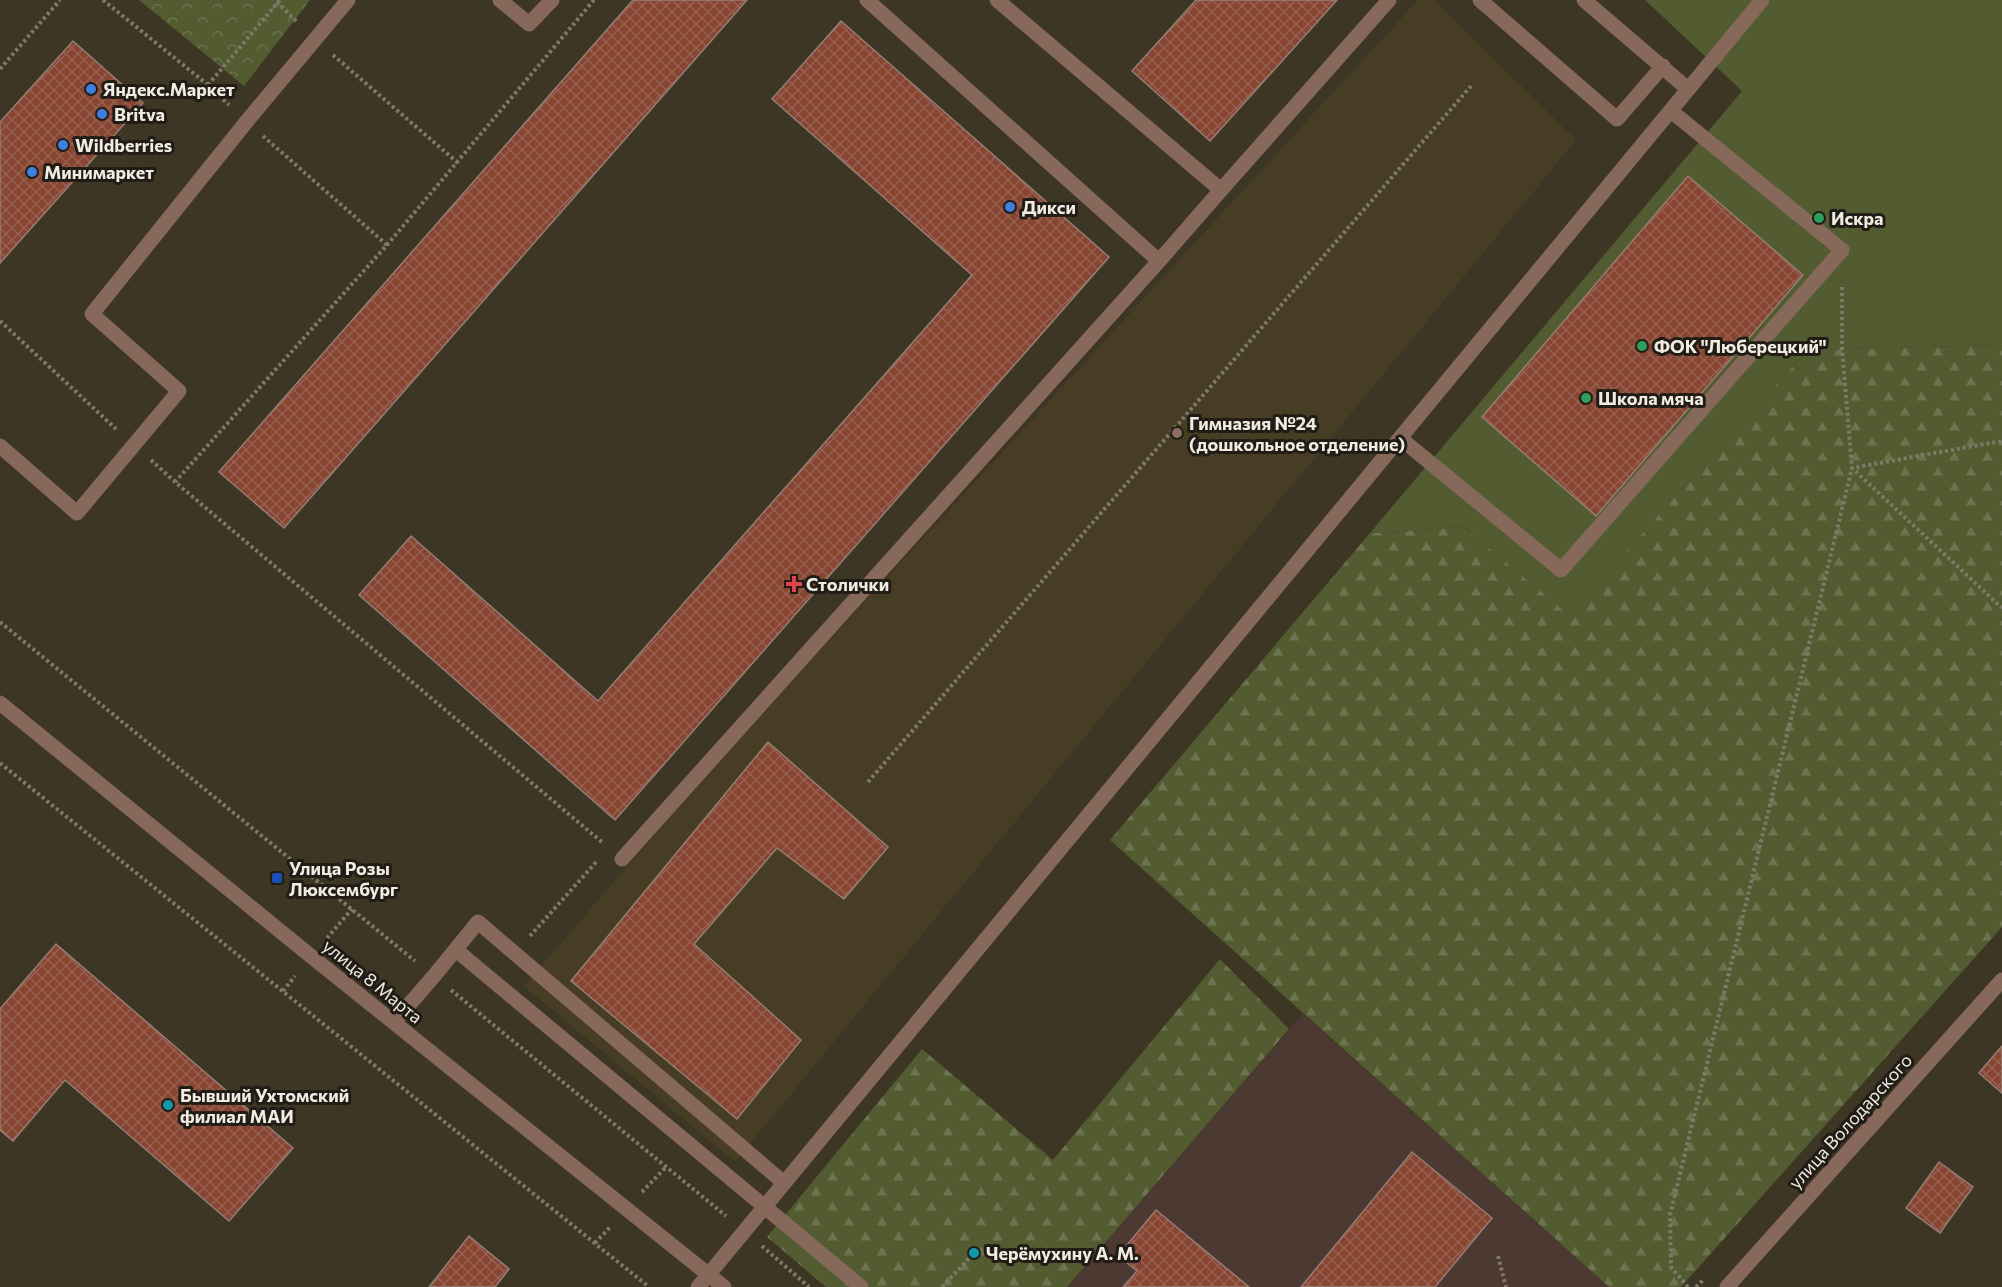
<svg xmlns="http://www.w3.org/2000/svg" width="2002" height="1287" viewBox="0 0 2002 1287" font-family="Commissioner,sans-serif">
  <defs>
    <pattern id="forest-firs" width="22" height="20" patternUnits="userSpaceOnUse" patternTransform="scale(1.5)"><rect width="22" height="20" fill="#525c30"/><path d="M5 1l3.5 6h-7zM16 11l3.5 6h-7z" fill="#6b744e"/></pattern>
    <pattern id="park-crowns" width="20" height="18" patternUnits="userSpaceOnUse" patternTransform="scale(1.5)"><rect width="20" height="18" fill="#525c30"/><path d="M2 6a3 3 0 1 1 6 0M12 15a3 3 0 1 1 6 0" fill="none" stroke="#6b744e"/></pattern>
    <pattern id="building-cross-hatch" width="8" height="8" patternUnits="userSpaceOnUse" patternTransform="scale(1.5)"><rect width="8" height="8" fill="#874532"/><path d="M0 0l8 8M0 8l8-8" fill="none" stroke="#98604f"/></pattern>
  </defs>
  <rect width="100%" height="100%" fill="#3d3625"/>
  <path fill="#4c3931" d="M1303,1014l306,273h-542z"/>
  <path fill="#473d25" d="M1418,0h17l141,140 -841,1022 -211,-176 187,-217z"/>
  <path fill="url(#forest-firs)" d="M2002,345v582l-321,360h-72l-499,-447 260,-307 94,-6 105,87 238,-264z
    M1220,959l69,70 -222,258h-241l-59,-50 155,-188 131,111z"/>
  <path fill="url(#park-crowns)" d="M139,0h171l-66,86z"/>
  <path fill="#525c30" d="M1645,0h357v345l-195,5 -238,265 -105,-88 -94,6 372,-442z"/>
  <path fill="url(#building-cross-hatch)" stroke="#947e77" stroke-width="1.5" d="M633,0h114l-463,528 -65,-56z
    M1196,0h141l-127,141 -78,-70z
    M841,21l268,236 -494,563 -256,-225 52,-59 187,165 374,-426 -200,-176z
    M73,41l70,62 -143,160v-141z
    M1688,176l115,99 -207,241 -114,-99z
    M768,742l120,105 -44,52 -67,-51 -83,96 107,96 -64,79 -166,-138z
    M56,944l237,204 -64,73 -164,-141 -52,61 -13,-11v-121z
    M2002,1046v47l-23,-20z
    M1412,1152l80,66 -57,69h-134z
    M1939,1162l34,25 -33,46 -34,-25z
    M1156,1210l93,77h-126l14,-16 -19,-15z
    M469,1236l40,33 -14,18h-66z"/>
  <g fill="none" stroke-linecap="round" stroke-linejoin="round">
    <path stroke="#7f796a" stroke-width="4" stroke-dasharray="3 3" stroke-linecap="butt" d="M103,0l105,85 21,20
      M594,0l-207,245 -212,237 428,361
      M277,2l20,20
      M333,55l125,108
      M0,69l60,-69
      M208,85l72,-85
      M263,136l124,109
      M1842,287v62l10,119 150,-27
      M0,321l116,108
      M151,460l24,22
      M0,622l415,339
      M0,763l649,524
      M868,782l603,-696
      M530,936l67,-75
      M327,938l25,-29
      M451,990l275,226
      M283,991l12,-15
      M642,1192l24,-25
      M595,1243l16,-17
      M762,1246l47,41
      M1498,1256l8,31
      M942,1287l32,-34
      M1688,1287l-17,-20 -1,-52 182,-747 150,140
      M1696,1287l8,-8"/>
    <path stroke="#86695b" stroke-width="15" d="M500,0l29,24 23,-24
      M867,0l292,261 62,-71
      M997,0l224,190 168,-190
      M1480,0l137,119 46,-53
      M1584,0l104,89
      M1400,438l161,132 281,-320 -171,-139
      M0,446l77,67 102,-122 -87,-77 155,-193 101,-121
      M622,859l537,-598
      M456,950l405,337
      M394,1022l40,-46 44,-54 306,261
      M709,1274l1053,-1274"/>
    <path stroke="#86695b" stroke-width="15" d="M698,1287l11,-13
      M1727,1287l275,-307"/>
    <path stroke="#86695b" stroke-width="15" d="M0,703l312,254 412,330"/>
  </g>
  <g fill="#3f7fe0" stroke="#211d16" stroke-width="2">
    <circle cx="91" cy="89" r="6"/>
    <circle cx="102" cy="114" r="6"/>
    <circle cx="63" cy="145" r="6"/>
    <circle cx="32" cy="172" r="6"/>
    <circle cx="1010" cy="207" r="6"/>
  </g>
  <g fill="#2e9e5b" stroke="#211d16" stroke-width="2">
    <circle cx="1819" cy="218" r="6"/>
    <circle cx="1642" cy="346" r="6"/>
    <circle cx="1586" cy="398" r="6"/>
  </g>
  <circle fill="#8d6e63" stroke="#211d16" stroke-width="2" cx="1177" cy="433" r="6"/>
  <path fill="#e0444e" stroke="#211d16" stroke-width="2" d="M791 575h6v6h6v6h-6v6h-6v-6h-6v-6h6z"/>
  <rect fill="#1a4fb4" stroke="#211d16" stroke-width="2" x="271" y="872" width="12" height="12" rx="3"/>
  <g fill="#0f9aa8" stroke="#211d16" stroke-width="2">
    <circle cx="168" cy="1105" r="6"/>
    <circle cx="974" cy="1253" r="6"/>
  </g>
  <g text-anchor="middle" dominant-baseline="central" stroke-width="6" stroke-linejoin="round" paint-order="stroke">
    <g font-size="18" font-weight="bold" fill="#f1ece1" stroke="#211d16" text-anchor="start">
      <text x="103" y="89">Яндекс.Маркет</text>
      <text x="114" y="114">Britva</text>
      <text x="75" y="145">Wildberries</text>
      <text x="44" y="172">Минимаркет</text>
      <text x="1022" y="207">Дикси</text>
      <text x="1831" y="218">Искра</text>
      <text x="1654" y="346">ФОК "Люберецкий"</text>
      <text x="1598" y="398">Школа мяча</text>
      <text x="1189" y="423">Гимназия №24<tspan x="1189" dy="21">(дошкольное отделение)</tspan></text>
      <text x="806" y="584">Столички</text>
      <text x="289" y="868">Улица Розы<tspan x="289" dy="21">Люксембург</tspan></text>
      <text x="180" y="1095">Бывший Ухтомский<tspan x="180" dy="21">филиал МАИ</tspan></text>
      <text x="986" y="1253">Черёмухину А. М.</text>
    </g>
    <g font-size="18" fill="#f1ece1" stroke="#211d16">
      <text transform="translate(373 981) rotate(39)">улица 8 Марта</text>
      <text transform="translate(1850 1121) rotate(-48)">улица Володарского</text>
    </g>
  </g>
</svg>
